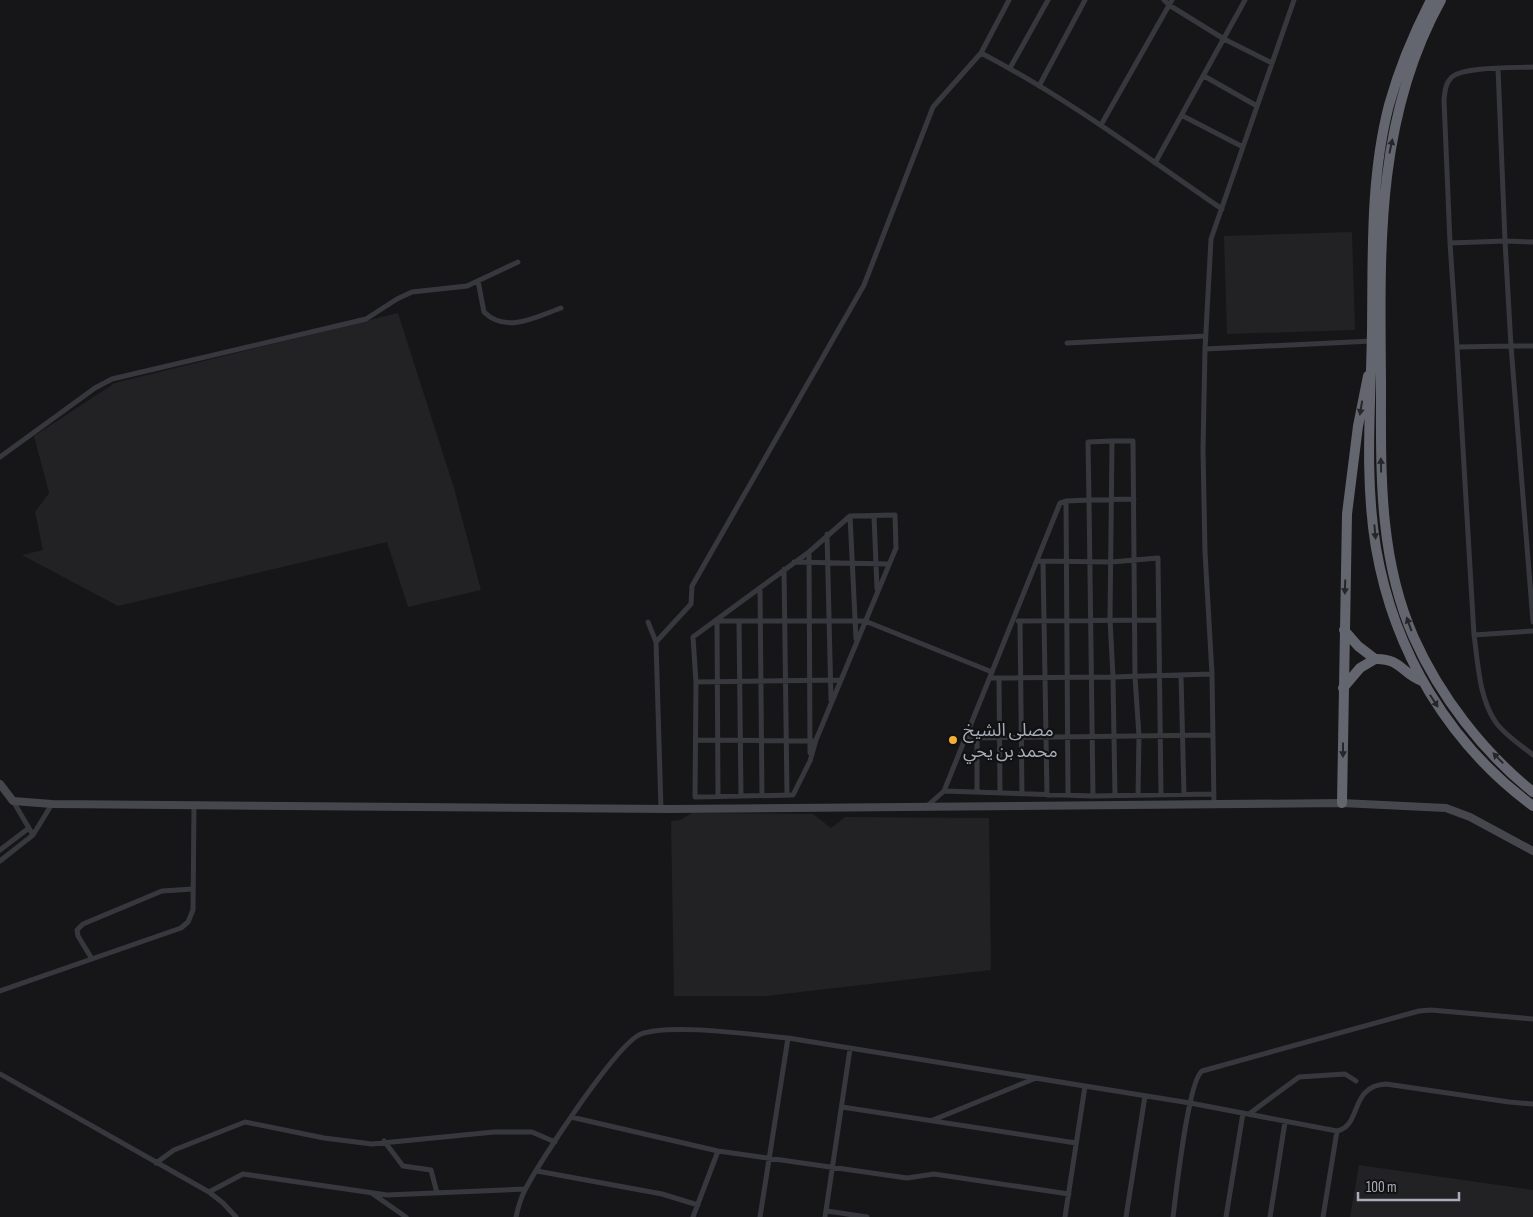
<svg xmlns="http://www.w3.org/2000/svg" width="1533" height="1217" viewBox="0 0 1533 1217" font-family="'Sofia Sans Condensed','Noto Sans Arabic',sans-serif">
  <rect width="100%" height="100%" fill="#161618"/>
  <path fill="#222225" d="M1352,232l3,98 -128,4 -3,-98z
    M398,313l56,175 27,102 -73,17 -21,-65 -269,64 -96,-51 21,-5 -8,-38 14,-19 -15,-57 81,-53z
    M692,813l121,1 18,14 14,-11 144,1 2,152 -225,26h-92l-3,-175 9,-1z
    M1359,1165l174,25v27h-183z"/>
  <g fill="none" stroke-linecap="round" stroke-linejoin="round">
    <path stroke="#37383d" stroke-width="5" d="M1009,0l-28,53c85,44 162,102 241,156
      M1164,0l5,5 55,34 48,24
      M1010,68l38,-68
      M1498,68l7,173 -55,2 -6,-143c1,-8 1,-16 7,-22 10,-12 66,-10 82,-11
      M1204,76l53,30
      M1039,86l46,-86
      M1183,116l60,31
      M1101,125l71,-125
      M1155,163l90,-163
      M1450,243l7,104 54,-1 -6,-105 28,1
      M478,281l6,31c22,22 52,5 77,-4
      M1067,343l139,-7
      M1533,346h-22l22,276
      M1457,347l17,288 59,-4
      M1205,349l167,-8
      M1112,441h21l2,236 4,59 -1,59
      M0,457l95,-69 17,-9 254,-60 31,-20 15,-7 55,-6 51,-24
      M1066,501l2,294
      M895,515l1,33 -80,192 -6,21 -17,34 -98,2 1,-115 -3,-45 116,-85 41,-36z
      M850,516l6,123
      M874,516l3,73
      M827,534l4,166
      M809,552l1,201
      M1037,561l74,1 47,-4 3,237
      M1043,561l4,234
      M794,562l95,2
      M784,569l3,226
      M760,588l2,208
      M739,621l2,175
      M1018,621l141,-1
      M1020,621l2,173
      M648,622l8,20 5,167
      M1474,635c4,28 5,62 21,86 8,13 26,24 38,34
      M656,642l35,-38 1,-18 172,-301 69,-178 48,-54
      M1181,675l3,119
      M999,678l1,115
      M696,682l145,-2
      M966,738l247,-3
      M696,740l117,1
      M944,791l149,5 121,-2
      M977,792v-54
      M718,796l-1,-175h148l127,51
      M1093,796l-4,-296 45,-1
      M1115,796l-2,-119 99,-3
      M13,801l20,34
      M1214,805l-2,-131 -7,-122 -2,-102 2,-101 6,-110 83,-239
      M926,807l18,-16 116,-288 6,-2 23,-1 -1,-58 24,-1 -2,178 3,58 -123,1
      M0,850l29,-22
      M0,861l33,-26 19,-31
      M92,959l-14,-23 -1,-6 6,-6 79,-33 31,-2
      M0,991l181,-63 7,-6 5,-12 1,-105
      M0,1074l209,118 14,11 13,14
      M842,1107l234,36
      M1249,1114l50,-37 46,-3 11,7
      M571,1117l147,34 189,27 27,-4 135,20
      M933,1120l103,-42
      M384,1141l19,25 28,4 6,23
      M156,1163l18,-13 71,-28 79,16 48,6 122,-12h38l23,10
      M537,1171l125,23 36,11
      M209,1192l34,-18 144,21 138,-6
      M373,1194l33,23
      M827,1211l40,6
      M516,1217c2,-9 4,-17 8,-25 13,-27 93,-149 117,-158 30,-11 113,1 147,4l402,65 147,28c25,-5 12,-45 49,-47l123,18 24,2
      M693,1217l25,-66
      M760,1217l28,-179
      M825,1217l25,-168
      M1065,1217l20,-131
      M1126,1217l19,-121
      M1173,1217c3,-23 15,-136 29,-146l217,-60 12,-1 102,9
      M1226,1217l17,-104
      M1270,1217l15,-95
      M1323,1217l14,-86"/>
    <path stroke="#45474d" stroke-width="8" d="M0,784l13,17 39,3 618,5 672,-6 104,5 24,9 63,34"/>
    <path stroke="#63666e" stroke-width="10" d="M1431,0c-17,33 -32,69 -42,105 -19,73 -16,151 -17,225 -1,72 -8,147 4,218 18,104 73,196 157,258
      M1441,0c-66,119 -61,251 -60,382 0,88 -3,175 33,256 26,58 69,114 119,154
      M1344,630l14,16 17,13
      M1343,688l17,-20 15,-9c26,-1 27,15 47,22
      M1342,803l5,-289 11,-88 10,-50"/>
  </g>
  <defs><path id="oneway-solid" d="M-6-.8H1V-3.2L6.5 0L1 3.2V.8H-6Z" transform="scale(1.25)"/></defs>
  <g fill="#26262a">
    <use href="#oneway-solid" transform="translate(1391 146) rotate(-78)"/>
    <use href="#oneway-solid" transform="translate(1361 408) rotate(99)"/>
    <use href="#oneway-solid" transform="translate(1381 465) rotate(-91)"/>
    <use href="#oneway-solid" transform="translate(1375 532) rotate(85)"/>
    <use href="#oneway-solid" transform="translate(1345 587) rotate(92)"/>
    <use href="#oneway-solid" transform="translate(1409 624) rotate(-110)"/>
    <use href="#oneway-solid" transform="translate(1434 701) rotate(57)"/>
    <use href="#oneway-solid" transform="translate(1343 750) rotate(90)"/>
    <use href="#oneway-solid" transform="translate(1498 758) rotate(-134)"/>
  </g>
  <circle fill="#f2b134" stroke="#111113" stroke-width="2" cx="953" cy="740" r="5"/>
  <g text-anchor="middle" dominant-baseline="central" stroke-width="4.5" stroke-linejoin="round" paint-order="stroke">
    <g font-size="18" fill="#a8adb8" stroke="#111113" text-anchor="start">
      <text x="963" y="730">مصلى الشيخ<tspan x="963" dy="21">محمد بن يحي</tspan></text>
    </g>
  </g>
  <path d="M1358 1192v8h101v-8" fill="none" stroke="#a8adb8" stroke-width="2.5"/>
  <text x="1366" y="1192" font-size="15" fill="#a8adb8" stroke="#111113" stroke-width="4" paint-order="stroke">100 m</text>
</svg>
